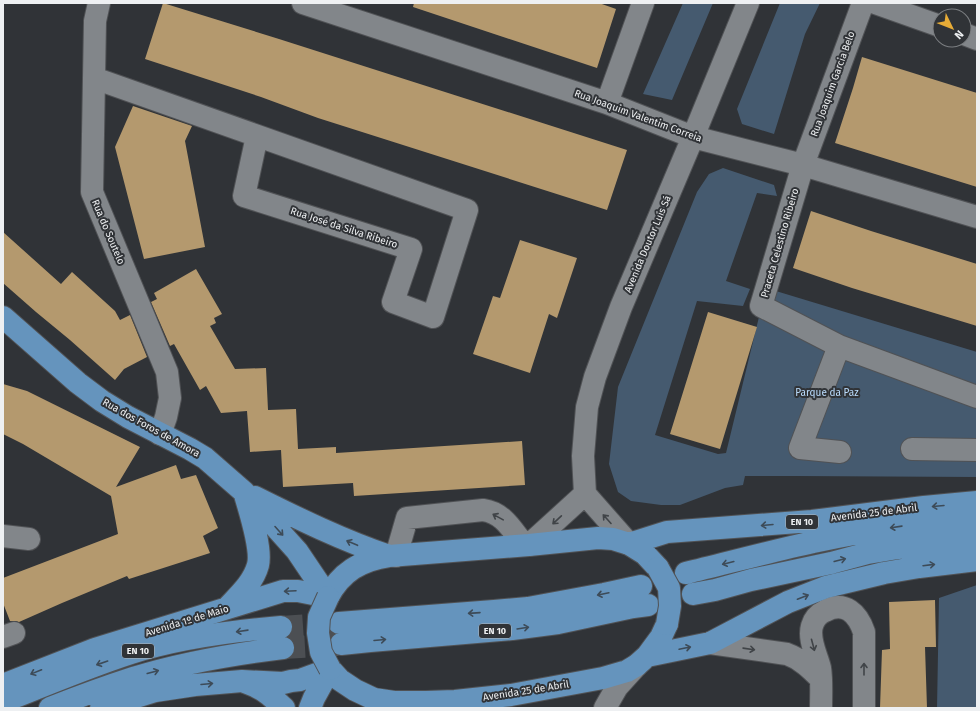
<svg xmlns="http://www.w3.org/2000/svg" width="980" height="711" viewBox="0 0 980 711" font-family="'Fira Sans',sans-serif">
  <rect width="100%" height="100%" fill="#303337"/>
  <path fill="#455a6f" d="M683,3h30l-41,97 -29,-6z
    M780,3h40l-15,31 -31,100 -32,-10 -5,-15z
    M723,168l51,17 3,11 -20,-3 -31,88 24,8 -7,17 -46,-5 -42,134 63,19 8,-1 40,-165 211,64v125l-182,-1h-50l-2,9 -18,3 -45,17h-19l-30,-4 -13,-9 -9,-28 9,-77 79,-195 12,-18z
    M977,585v123h-40l2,-110z"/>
  <path fill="#b4996e" d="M163,3l116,36 348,111 -20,60 -289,-92 -57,-21 -116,-38z
    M414,3h185l17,6 -19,59 -184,-61z
    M862,57l115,36v94l-142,-44 18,-55z
    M133,106l59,20 -7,15 20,106 -61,12 -29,-112z
    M811,211l60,20 106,33v62l-125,-38 -59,-20z
    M3,232l58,52 11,-12 43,39 5,9 10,-5 17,42 -23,12 -9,11 -45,-40 -34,-28 -33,-29z
    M520,240l57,18 -20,60 -8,-4 -19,59 -57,-19 20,-58 7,2z
    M196,269l26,45 -8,4 2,5 -6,3 25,43 31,-1 2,42 28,-1 2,40 38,-2v6l186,-12 3,44 -171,11 -1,-13 -70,4 -2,-37 -31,2 -3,-41 -26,2 -15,-27 -6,4 -26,-46 -4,2 -19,-44 6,-3 -3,-6z
    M708,312l49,15 -37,122 -50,-15z
    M3,384l24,7 113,56 -24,40 60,-22 5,14 15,-4 22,53 -15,8 7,17 -81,26 -2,-3 -65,27 -43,19 -3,-1h-6l-7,-18v-25l115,-44 -7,-38 -88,-52 -20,-10z
    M935,600l1,47h-11l2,61h-47l2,-58 8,-1 -1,-47z"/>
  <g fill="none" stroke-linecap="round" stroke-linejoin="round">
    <path stroke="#4c4f53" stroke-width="22" stroke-dasharray="22 11" stroke-linecap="butt" d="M281,627l57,-4
      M283,648l55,-3"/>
    <g stroke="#505255" stroke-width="24">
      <path id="minor" d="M99,3l-4,18 -3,171 75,180 3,26 -4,19 -6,17
        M303,3l304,100 86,34 110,28 174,52
        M863,3l-60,162 -42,141 78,40 138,51
        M875,3l65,23
        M964,34l13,5
        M94,78l373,132 -34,107 -40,-15 18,-53 -167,-53 13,-60
        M607,103l36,-100
        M839,346l-39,102 40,4
        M912,449l65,1
        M585,494l-2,-38 4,-49 8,-30 26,-70 72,-170 55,-134
        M585,494l44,50
        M3,536l26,3
        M529,545l56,-51
        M396,556l11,-38 76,-8c21,3 29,20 41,35
        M3,637l11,-4
        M710,643l77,11c14,5 24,15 34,25
        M605,708l12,-21 20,-22
        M821,708c0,-13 1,-27 -1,-40 -3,-13 -12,-28 -8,-42 2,-7 6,-12 13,-15 20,-11 33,3 39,21v76"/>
    </g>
    <g stroke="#505255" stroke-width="24">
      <path id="major" d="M3,317l75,66 24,18 26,16 62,32 15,9 39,34 53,59 31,46
        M255,497c44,22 87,43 134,59
        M629,544l38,-12 145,-11 112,-14 53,-5
        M686,573c70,-17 140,-37 212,-46 26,-4 53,-6 79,-8
        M693,594l22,-4 36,-10 80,-17 37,-10 30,-5 33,-4 46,-4
        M328,597c13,-25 33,-37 61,-41l140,-11 69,-7 15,1 16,5 16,10 13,14
        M227,608c12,-13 26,-25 31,-43 4,-16 -8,-53 -13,-70
        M339,623l155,-12 34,-3 76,-14 37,-8
        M341,644l29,-3 142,-12 46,-6 75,-16 15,-2
        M647,656l63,-13 78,-41 38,-15 58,-14 35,-6 58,-7
        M330,669l10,11 15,10 19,9 20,3h32l29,-1 56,-6 92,-17 24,-7 10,-6 10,-9 14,-19 6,-13
        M247,683c17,6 24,13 37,25
        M3,685l92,-36 188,-58h15l30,6
        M3,702c42,-17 85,-35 128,-49 48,-15 100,-22 150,-26
        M50,708c28,-11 55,-21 83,-30 49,-15 100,-24 150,-30
        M101,708l54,-17 40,-6 47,-4 41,2 8,-2 9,-1 30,-11
        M310,708l4,-10 16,-29"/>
    </g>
    <use href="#minor" stroke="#82868a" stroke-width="22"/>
    <use href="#major" stroke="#6594bd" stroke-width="22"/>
    <g stroke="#505255" stroke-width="24" stroke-linecap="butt">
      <path id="major-bridge" d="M658,568l11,20 1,18 -3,18
        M328,597l-9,20 -1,16 3,19 9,17"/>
    </g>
    <use href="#major-bridge" stroke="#6594bd" stroke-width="22"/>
  </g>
  <defs><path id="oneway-shaft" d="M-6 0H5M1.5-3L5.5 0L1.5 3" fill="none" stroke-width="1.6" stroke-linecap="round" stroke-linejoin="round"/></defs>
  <g stroke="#3d4b58">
    <use href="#oneway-shaft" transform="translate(938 506) rotate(175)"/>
    <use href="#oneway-shaft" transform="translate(767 525) rotate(175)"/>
    <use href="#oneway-shaft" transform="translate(896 527) rotate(172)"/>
    <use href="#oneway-shaft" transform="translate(279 531) rotate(48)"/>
    <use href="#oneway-shaft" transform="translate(352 543) rotate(-157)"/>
    <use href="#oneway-shaft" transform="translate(840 560) rotate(-14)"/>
    <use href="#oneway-shaft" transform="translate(728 563) rotate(166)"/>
    <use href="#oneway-shaft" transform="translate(929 565) rotate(-7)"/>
    <use href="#oneway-shaft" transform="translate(290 591) rotate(177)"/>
    <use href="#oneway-shaft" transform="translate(603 594) rotate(168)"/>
    <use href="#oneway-shaft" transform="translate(803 597) rotate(-21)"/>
    <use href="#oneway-shaft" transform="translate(474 613) rotate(176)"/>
    <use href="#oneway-shaft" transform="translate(523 628) rotate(-9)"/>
    <use href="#oneway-shaft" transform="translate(242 631) rotate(172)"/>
    <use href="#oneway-shaft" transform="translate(380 640) rotate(-5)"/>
    <use href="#oneway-shaft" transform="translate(685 648) rotate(-12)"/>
    <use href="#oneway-shaft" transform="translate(102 663) rotate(161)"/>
    <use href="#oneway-shaft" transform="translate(36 672) rotate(158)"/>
    <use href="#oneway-shaft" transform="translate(153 672) rotate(-15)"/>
    <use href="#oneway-shaft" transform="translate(207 684) rotate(-5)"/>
  </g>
  <g stroke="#404448">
    <use href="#oneway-shaft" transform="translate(498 517) rotate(-151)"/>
    <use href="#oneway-shaft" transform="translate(607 519) rotate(-132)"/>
    <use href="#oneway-shaft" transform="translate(557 520) rotate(137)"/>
    <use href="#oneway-shaft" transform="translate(813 645) rotate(75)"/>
    <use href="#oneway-shaft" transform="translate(749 649) rotate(8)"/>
    <use href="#oneway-shaft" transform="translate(864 669) rotate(-90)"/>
  </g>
  <g text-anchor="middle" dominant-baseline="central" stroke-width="4" stroke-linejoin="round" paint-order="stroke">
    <g fill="#303337" stroke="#b5b7ba" stroke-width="1">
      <rect x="786" y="515" width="32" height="14" rx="3"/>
      <rect x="479" y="624" width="32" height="14" rx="3"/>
      <rect x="122" y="644" width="32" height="14" rx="3"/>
    </g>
    <g font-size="9" font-weight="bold" fill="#eef0f2">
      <text x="802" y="522">EN 10</text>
      <text x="495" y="631">EN 10</text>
      <text x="138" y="651">EN 10</text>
    </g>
    <g font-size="10" fill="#eef0f2" stroke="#303337">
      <text transform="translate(833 84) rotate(-70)">Rua Joaquim Garcia Belo</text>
      <text transform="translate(638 116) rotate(20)">Rua Joaquim Valentim Correia</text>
      <text transform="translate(344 228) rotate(18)">Rua José da Silva Ribeiro</text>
      <text transform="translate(108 232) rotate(67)">Rua do Soutelo</text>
      <text transform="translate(780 243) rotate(-74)">Praceta Celestino Ribeiro</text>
      <text transform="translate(648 244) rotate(-67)">Avenida Doutor Luís Sá</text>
      <text transform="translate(151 428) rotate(29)">Rua dos Foros de Amora</text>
      <text transform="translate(874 513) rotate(-7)">Avenida 25 de Abril</text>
      <text transform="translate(187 621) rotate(-17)">Avenida 1º de Maio</text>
      <text transform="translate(526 691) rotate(-9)">Avenida 25 de Abril</text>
    </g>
    <g font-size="10" fill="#bcdeff" stroke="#303337">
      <text x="827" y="393">Parque da Paz</text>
    </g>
  </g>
  <rect width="980" height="711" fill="none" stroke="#eef0f2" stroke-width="8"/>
  <g transform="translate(952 28) rotate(133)"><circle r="19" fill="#303337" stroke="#7c7f82"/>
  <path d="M0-3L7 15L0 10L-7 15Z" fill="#e7ac37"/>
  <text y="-6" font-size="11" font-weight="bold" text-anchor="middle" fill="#eef0f2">N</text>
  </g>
</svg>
